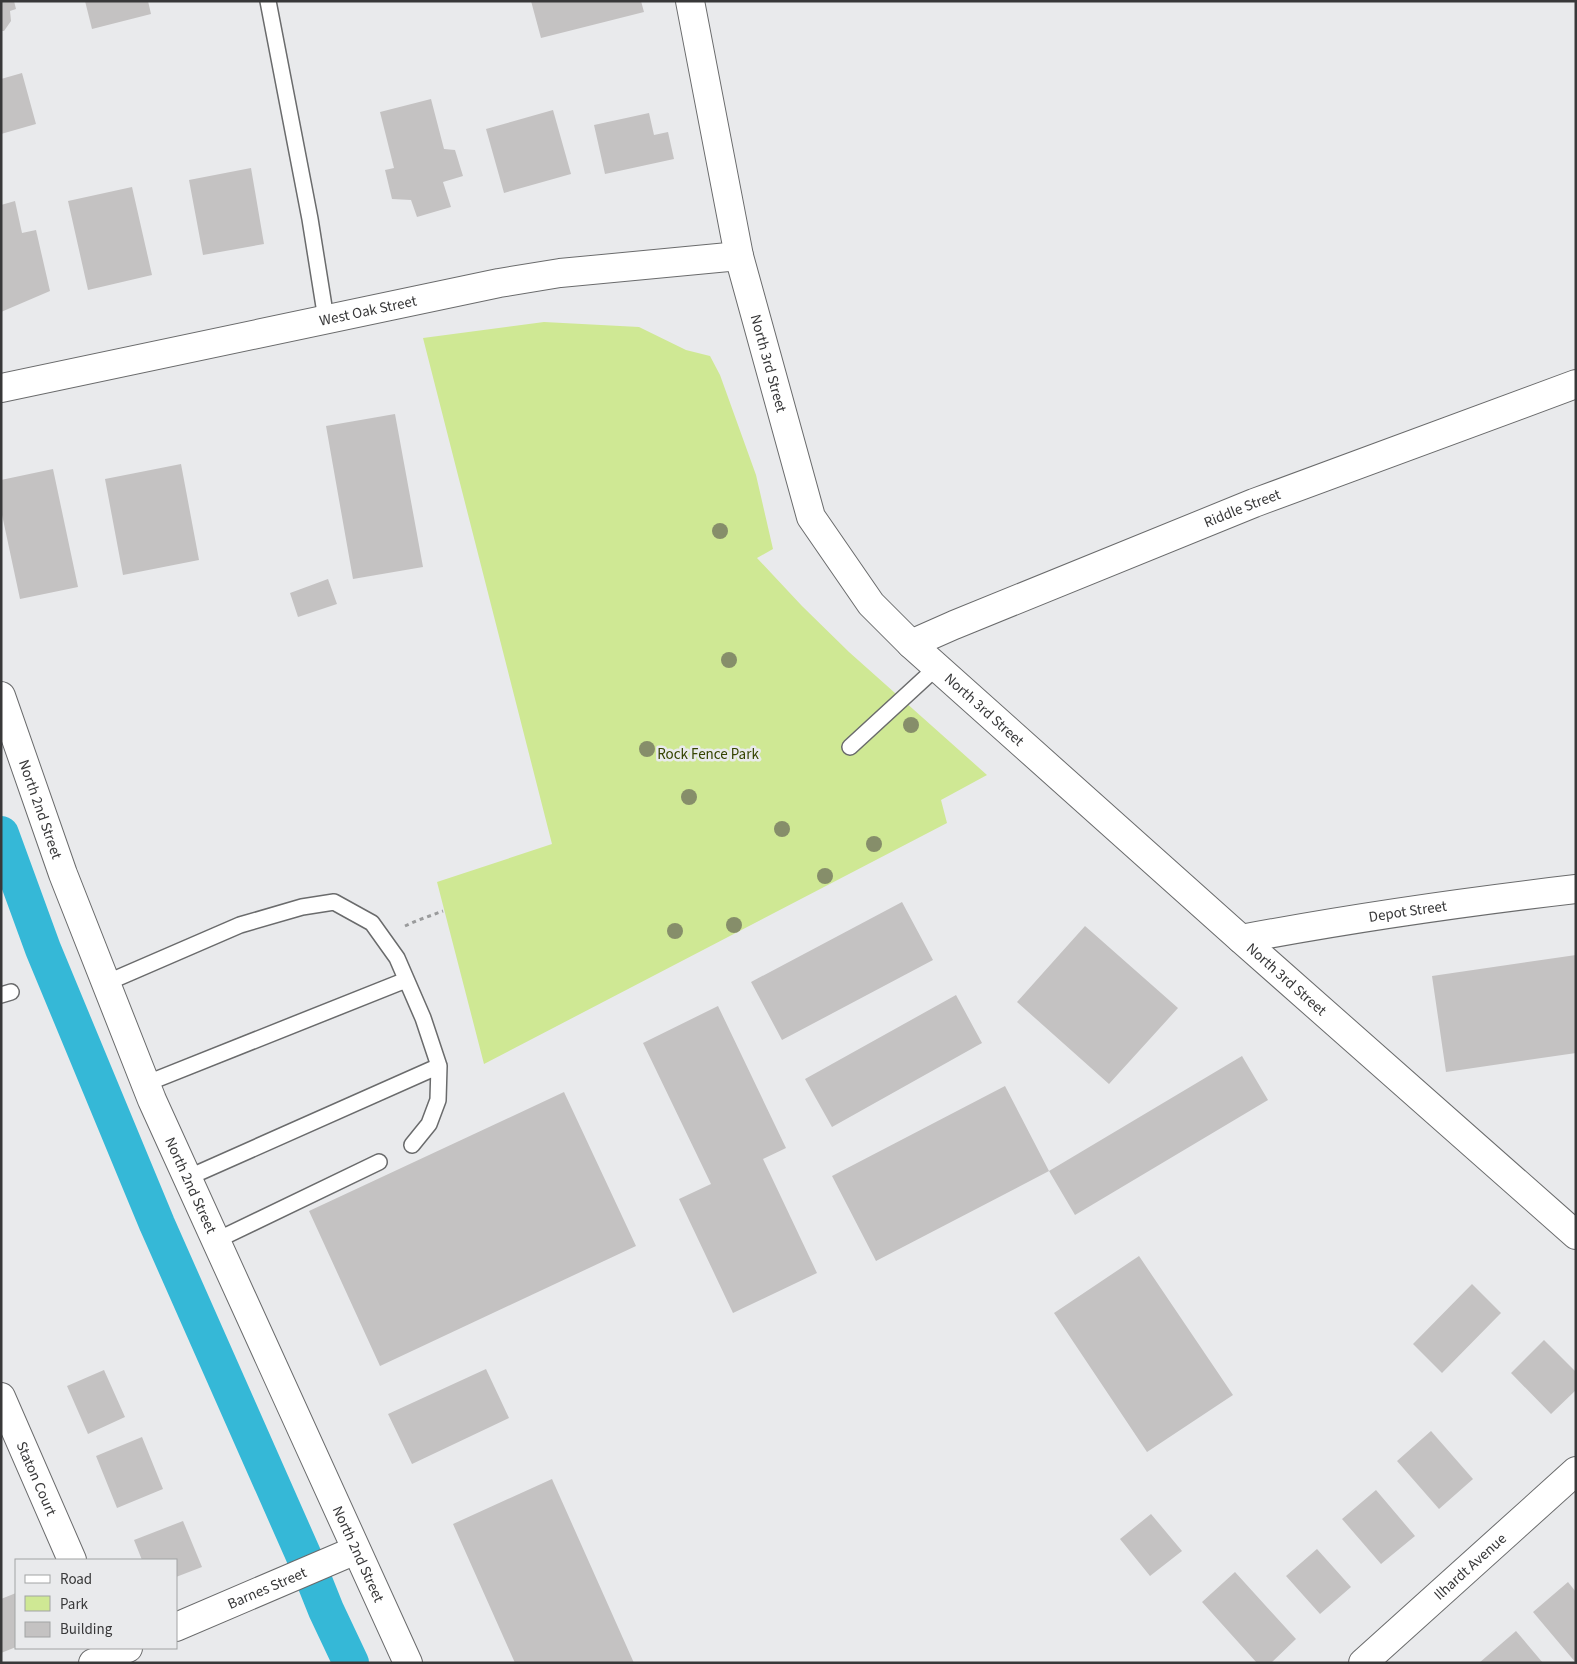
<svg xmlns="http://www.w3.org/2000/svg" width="1577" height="1664" viewBox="0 0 1577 1664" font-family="'Source Sans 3',sans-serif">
  <rect width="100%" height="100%" fill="#e9eaec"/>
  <path fill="#cfe894" d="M544,322l95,5 47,23 24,6 10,19 36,100 17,74 -16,9 45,48 47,46 138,123 -46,25 6,23 -463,241 -47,-182 115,-38 -129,-506z"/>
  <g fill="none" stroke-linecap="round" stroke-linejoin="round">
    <path stroke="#35b8d7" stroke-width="36" d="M1,834l42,115 114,275 153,346 16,40 25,53"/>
  </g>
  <path fill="#c4c2c2" d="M1,1h13l2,8 -6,2 1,10 -7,10h-3z
    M85,1h63l3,13 -59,15z
    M531,1h110l3,11 -103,26z
    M22,73l14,51 -35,10v-55z
    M431,99l13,50 11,1 8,26 -20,6 8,25 -34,10 -6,-17 -19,-1 -7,-29 9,-2 -14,-56z
    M553,110l18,64 -67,19 -18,-64z
    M649,113l5,22 14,-3 6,27 -69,15 -11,-49z
    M251,168l13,76 -61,11 -14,-75z
    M132,187l20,88 -64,15 -20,-89z
    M15,201l7,32 14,-3 14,61 -49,21v-107z
    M395,414l28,153 -70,12 -27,-153z
    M181,464l18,96 -76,15 -18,-96z
    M53,469l25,118 -58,12 -19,-89v-30z
    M328,579l9,25 -39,13 -8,-24z
    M902,902l31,58 -151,80 -31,-58z
    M1085,926l93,82 -69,76 -92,-82z
    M1576,955v98l-130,19 -14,-96z
    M956,995l26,48 -150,84 -27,-48z
    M718,1006l68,142 -23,11 54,114 -84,40 -54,-114 32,-15 -68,-141z
    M1242,1056l26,44 -193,115 -26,-44z
    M1005,1086l44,85 -173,90 -44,-85z
    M564,1092l72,154 -256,120 -71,-155z
    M1139,1256l94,139 -86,57 -93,-139z
    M1472,1284l29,29 -59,60 -29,-29z
    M1544,1340l32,32v18l-25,24 -40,-41z
    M486,1369l23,49 -97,46 -24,-50z
    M104,1370l21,47 -37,17 -21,-48z
    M1431,1431l42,48 -34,30 -42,-48z
    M142,1437l21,52 -46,19 -21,-52z
    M552,1479l82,184h-119l-62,-139z
    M1376,1490l39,46 -34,28 -39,-45z
    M1151,1514l31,37 -32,25 -30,-37z
    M183,1521l19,46 -26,10v-17h-34l-8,-20z
    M1317,1549l34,38 -31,27 -34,-38z
    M1235,1572l61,67 -25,24h-14l-55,-61z
    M1568,1582l8,10v71l-43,-51z
    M16,1593v54l-15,6v-54z
    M1516,1631l27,32h-64z"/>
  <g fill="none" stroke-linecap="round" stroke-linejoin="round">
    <g stroke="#6a6b6c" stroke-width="18">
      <path id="lane" d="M268,1l42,218 16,100
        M850,747l87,-80
        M106,983l134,-58 62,-18 32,-5 38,21 25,35 26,60 16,48 -252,112
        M1,995l10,-3
        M145,1084l261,-104
        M412,1145l17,-21 9,-24 1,-34
        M215,1241l164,-79"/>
    </g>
    <g stroke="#6a6b6c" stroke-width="30">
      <g id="street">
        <path id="s1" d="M911,644l43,-19 300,-122 322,-119"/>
        <path id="s2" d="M1,696l62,178 89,226 256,563"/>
        <path id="s3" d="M1241,939c111,-21 223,-37 335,-50"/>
        <path id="s4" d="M1,1397l71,163"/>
        <path id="s5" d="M176,1627l180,-77"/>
        <path d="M93,1663l35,-15"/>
        <path id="s6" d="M1363,1663l213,-192"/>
      </g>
    </g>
    <g stroke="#6a6b6c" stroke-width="30">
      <g id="secondary">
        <path id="s7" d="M690,1l49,255 72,261 60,87 40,40 330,295 335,296"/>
        <path id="s8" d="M1,388l498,-105 61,-10 179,-17"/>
      </g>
    </g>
    <path stroke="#9a9b9c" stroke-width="3" stroke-dasharray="4 4" stroke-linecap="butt" d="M405,926l11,-5 27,-10"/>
    <use href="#lane" stroke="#fff" stroke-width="15"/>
    <use href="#street" stroke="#fff" stroke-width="28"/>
    <use href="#secondary" stroke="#fff" stroke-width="28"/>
  </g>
  <g fill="#868e6a">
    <circle cx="720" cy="531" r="8"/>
    <circle cx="729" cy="660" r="8"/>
    <circle cx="911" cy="725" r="8"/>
    <circle cx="647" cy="749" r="8"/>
    <circle cx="689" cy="797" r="8"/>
    <circle cx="782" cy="829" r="8"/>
    <circle cx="874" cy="844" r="8"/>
    <circle cx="825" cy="876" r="8"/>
    <circle cx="734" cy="925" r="8"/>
    <circle cx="675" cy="931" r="8"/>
  </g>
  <g text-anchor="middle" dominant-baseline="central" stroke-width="5" stroke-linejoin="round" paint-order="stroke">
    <g font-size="15" fill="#383839" stroke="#e9eaec">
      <text stroke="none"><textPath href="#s8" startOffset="375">West Oak Street</textPath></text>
      <text stroke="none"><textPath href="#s7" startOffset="371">North 3rd Street</textPath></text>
      <text stroke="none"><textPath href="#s1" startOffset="358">Riddle Street</textPath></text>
      <text stroke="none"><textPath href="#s7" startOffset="791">North 3rd Street</textPath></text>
      <text stroke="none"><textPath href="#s2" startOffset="120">North 2nd Street</textPath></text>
      <text stroke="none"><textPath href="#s3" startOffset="169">Depot Street</textPath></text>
      <text stroke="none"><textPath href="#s7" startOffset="1196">North 3rd Street</textPath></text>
      <text stroke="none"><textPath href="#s2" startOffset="525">North 2nd Street</textPath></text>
      <text stroke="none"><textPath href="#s4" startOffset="89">Staton Court</textPath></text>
      <text stroke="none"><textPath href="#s2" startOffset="930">North 2nd Street</textPath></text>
      <text stroke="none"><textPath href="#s6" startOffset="144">Ilhardt Avenue</textPath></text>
      <text stroke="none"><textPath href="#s5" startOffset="99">Barnes Street</textPath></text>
    </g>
    <g font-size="15" fill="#354300" stroke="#e9eaec">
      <text x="708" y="754">Rock Fence Park</text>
    </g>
  </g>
  <rect width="1577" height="1664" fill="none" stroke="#383839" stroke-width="5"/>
  <rect x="15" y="1559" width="162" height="90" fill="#e9eaec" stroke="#a2a3a4"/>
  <rect x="25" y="1575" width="25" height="8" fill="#ffffff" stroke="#a2a3a4"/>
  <text x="60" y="1584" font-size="15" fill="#383839">Road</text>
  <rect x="25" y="1596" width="25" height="15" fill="#cfe894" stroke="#a2a3a4"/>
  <text x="60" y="1609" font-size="15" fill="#383839">Park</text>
  <rect x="25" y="1622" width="25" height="15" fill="#c4c2c2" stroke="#a2a3a4"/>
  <text x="60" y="1634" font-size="15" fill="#383839">Building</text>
</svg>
